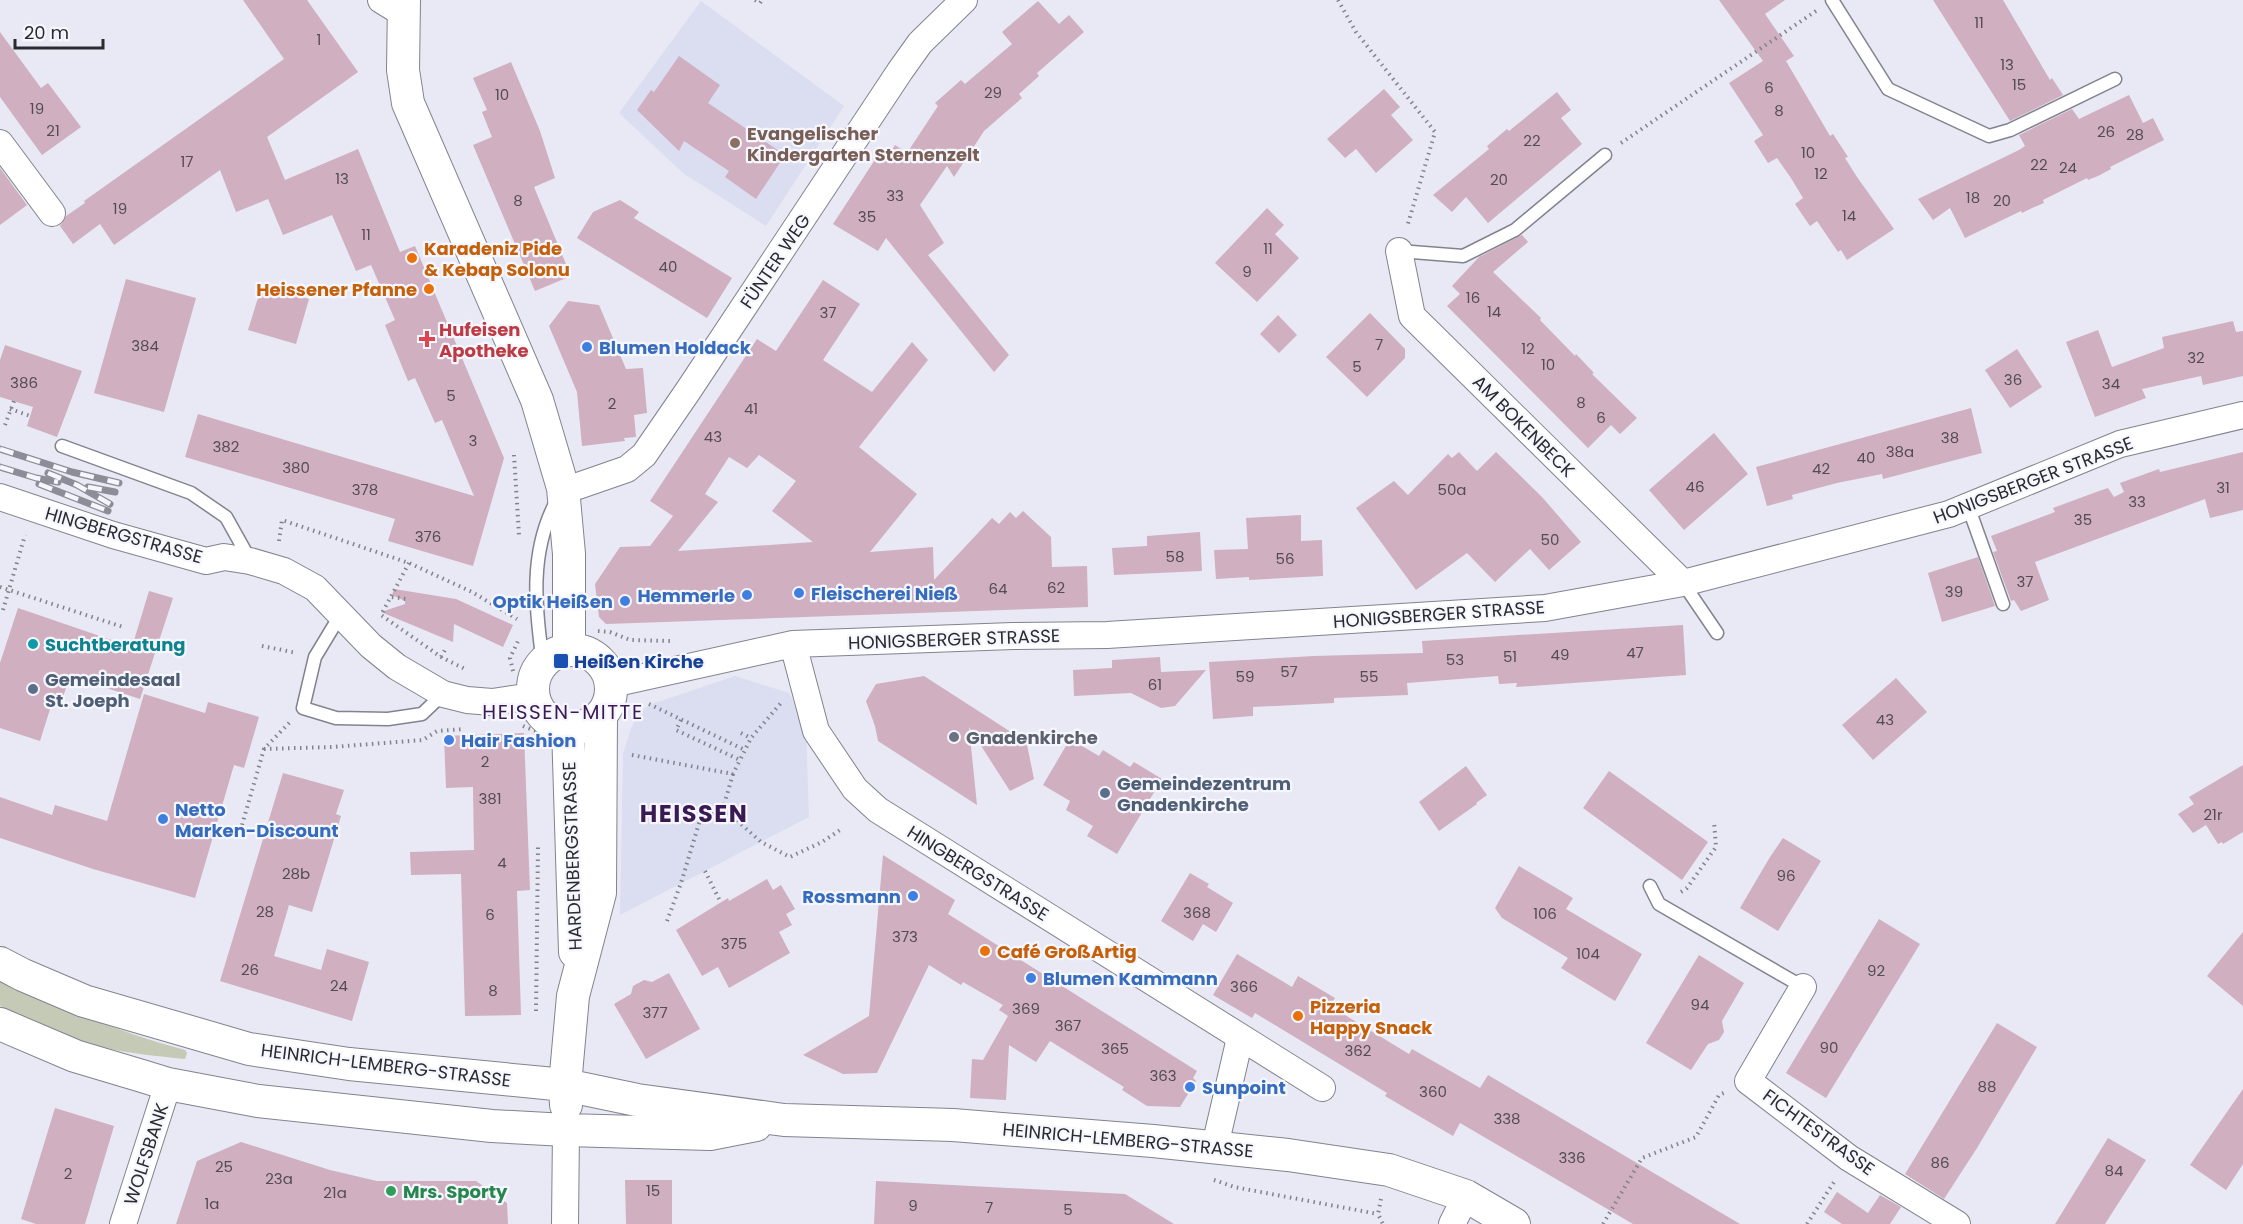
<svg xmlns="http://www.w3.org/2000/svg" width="2243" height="1224" viewBox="0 0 2243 1224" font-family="Poppins,sans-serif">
  <rect width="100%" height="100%" fill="#e8e9f5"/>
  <path fill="#dbddf0" d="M701,1l143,105 -78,120 -83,-53 -64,-60z
    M735,676l54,17 17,33 3,91 -189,98 3,-161 7,-23 7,-15 12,-11z"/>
  <path fill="#c4cab5" d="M0,979c60,29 121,54 185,71l2,3 -2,6c-28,-3 -55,-5 -82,-12 -36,-9 -70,-26 -103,-41z"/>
  <path fill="#cfafc0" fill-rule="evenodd" d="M243,0h64l51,72 -91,65 18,43 73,-31 42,103 15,-6 89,212 -31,108 -85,-25 7,-22 -210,-62 13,-43 276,82 -32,-76 -7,3 -20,-45 -7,3 -23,-56 10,-5 -24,-55 -15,6 -24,-56 -49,20 -15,-36 -32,13 -16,-42 -106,75 -14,-21 -27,20 -13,-18 6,-10 19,-13 -1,-2 200,-142z
    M1719,0h66l-20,14 29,42 -8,5 44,75 3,-2 15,23 -3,1 12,19 37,52 -47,31 -6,-10 -3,2 -21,-31 -7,5 -15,-22 8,-6 -12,-20 -14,-20 -9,5 -14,-22 9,-6 -34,-52 34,-22z
    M1933,0h70l47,80 2,-2 11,17 -53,26z
    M1038,1l21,23 10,-9 15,17 -47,41 2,3 -20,18 3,4 -38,33 -30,46 -7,-11 -27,39 24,38 -16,12 81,100 -15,17 -108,-134 -8,13 -45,-27 45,-69 8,5 9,-15 12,8 31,-47 -3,-3 26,-23 4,4 47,-40 -10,-12z
    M0,32l41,56 7,-5 33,44 -39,28 -42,-58z
    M679,56l41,29 -12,18 77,52 -29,44 -31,-22 4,-6 -45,-30 -5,10 -42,-41 14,-20 3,2z
    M511,62l29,69 15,47 -21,9 37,89 -36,15 -62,-146 19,-8 -10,-25 5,-2 -14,-32z
    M1384,89l16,18 -9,8 22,25 -37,33 -20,-24 -11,9 -18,-19z
    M1557,92l14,18 -10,8 21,26 -94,79 -22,-26 -14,15 -19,-17 56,-46 -2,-3 20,-17 2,2z
    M2129,95l14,28 10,-5 11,22 -54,27 1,2 -13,7 -10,4 -1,-2 -44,22 1,3 -12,5 -10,5 -1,-2 -56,27 -15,-30 -17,12 -15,-21 101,-49 6,-4 -6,-11 53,-26 7,10z
    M0,168l27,37 -27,20z
    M620,200l19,12 -5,6 98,60 -25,40 -130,-80 16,-26z
    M1267,208l17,17 -9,9 24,24 -42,44 -42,-39z
    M1522,235l6,7 -35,30 48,46 -1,2 35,36 1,-2 18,19 -2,1 45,44 -17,16 -9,-9 -23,23 -141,-142 13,-12 -8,-8 27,-29z
    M126,279l70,19 -32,114 -70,-19z
    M823,280l37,24 -37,56 49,32 40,-50 16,18 -69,87 58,47 -47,58 63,-5 1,33 58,-62 7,6 11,-12 6,6 7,-7 28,26 1,30 35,-1 1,41 -482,17 -7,-7 -4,-33 25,-37 30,-1 23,-30 -23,-15 107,-162 19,12zM759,455l37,26 -24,30 41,31 -135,9 40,-49 -13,-8 24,-37 18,11z
    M265,286l44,13 -13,45 -48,-14 9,-29z
    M568,301l31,4 27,64 17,-1 4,45 -13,2 2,22 -12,1 1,3 -43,5 -5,-54 -28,-66z
    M1370,313l35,36v9l-38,39 -41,-40z
    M1278,315l19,20 -18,18 -19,-19z
    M2233,321l3,11 7,-1v45l-40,9 -2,-9 -59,13 4,9 -51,19 -29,-75 32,-12 14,37 52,-19 -2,-11z
    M5,345l77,26 -25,66 -30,-11 6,-19 -33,-10v-37z
    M2017,349l25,38 -32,21 -25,-38z
    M1971,408l11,45 -99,26 -1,-5 -45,9 -45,12 1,4 -26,7 -11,-39z
    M1714,433l34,41 -64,56 -35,-40z
    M1459,452l18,19 19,-19 46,45 39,45 -32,28 -19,-21 -35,33 -28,-29 -51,37 -60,-82 38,-27 14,14 40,-41 4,4z
    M2243,452v58l-33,8 -5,-19 -170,63 14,38 -28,11 -7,-11 -3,1 -18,-49 4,-1 -6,-15 64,-24 -2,-4 46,-17 9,-3 6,9 10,-5 -4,-9 39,-14 1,3z
    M1301,515v26l21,-1 1,36 -74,4v-3l-33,2 -2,-29 34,-1 -2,-31z
    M1200,532l2,39 -88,4 -2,-27 35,-2v-10z
    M1978,557l17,49 -53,16 -14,-49z
    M394,589l62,10 57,26 -10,22 -49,-23 -1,18 -72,-30 24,-8v-3l-13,-6z
    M149,591l24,7 -33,101 -70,-23 -10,30 -8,-3 -12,38 -40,-13v-65l18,-55 114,39z
    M1683,625l3,50 -170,12 1,-4 -18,1 -1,-8 -91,7 1,12 -74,3v5l-81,4v9l-40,3 -4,-57 105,-6 109,-3 -1,-12z
    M1160,657l1,15 45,-2 -31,36 -14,2 -30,-15 -57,3 -1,-26 39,-2v-8z
    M924,676l90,58 1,3 10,-2 9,44 -24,12 -41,-64 8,78 -99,-64 -3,-15 -9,-25 10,-17z
    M1896,678l31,34 -54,48 -31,-35z
    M144,694l61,19 3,-11 51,15 -15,51 -10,-3 -39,133 -102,-29 -93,-31v-41l52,18 3,-10 52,16z
    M524,733l6,157 -13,1 4,124 -56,1 -4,-142 -50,1 -1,-23 64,-2 -1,-63 -27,1 -2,-52z
    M1070,739l29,17 4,-6 27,17 4,-5 28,17 -45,75 -30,-18 6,-10 -27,-16 4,-9 -27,-16z
    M2243,765v67l-20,12 -1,-2 -4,2 -12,-19 -13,8 -15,-19 16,-10 -5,-7z
    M1466,766l21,29 -11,8 1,1 -38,27 -20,-29z
    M1609,771l99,71 -26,38 -99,-72z
    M283,773l61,17 -8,24 5,2 -29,96 -23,-7 -15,51 47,14 6,-21 42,13 -17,59 -132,-40z
    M1783,838l38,23 -43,70 -38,-23 30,-51z
    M883,855l72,45 -7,14 249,157 -4,7 3,3 -16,26 -33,-1 -25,-16 2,-3 -74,-46 -14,21 -27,-17 -3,55 -36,-2 2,-39 11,1 25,-44 -9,-6 4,-5 -40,-23 -2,3 -32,-20 -52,108 -34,1 -40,-19 66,-39z
    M1519,866l54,32 -7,11 76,45 -27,47 -54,-33 7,-10 -66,-40 -7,-10z
    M1190,873l19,11 -2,3 26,16 -17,29 -13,-8 -10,17 -32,-20z
    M767,879l6,11 8,-5 14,24 -9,5 6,11 -13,7 11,21 -61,35 -11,-21 -16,9 -26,-46 52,-32 1,3z
    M1879,919l41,25 -94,154 -40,-25z
    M2243,932v74l-36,-30z
    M1237,954l55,33 6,-11 37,22 -5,8 79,48 3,-5 68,39 8,-13 252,149h-107l-173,-101 -7,13 -68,-40 2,-3 -132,-80 -3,5 -39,-23z
    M1699,955l45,28 -22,38 2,11 -5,8 -11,4 -17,26 -45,-27z
    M669,973l31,56 -54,30 -32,-55 17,-10 2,-8 11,-6 8,2z
    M1997,1023l40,24 -60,101 -33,51 -39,-25z
    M2243,1089v75l-17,26 -36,-25z
    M55,1108l59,18 -29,98h-49l-15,-5z
    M2108,1138l38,22 -41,64h-50z
    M241,1142l89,28 47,11h99l31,22 1,21h-332l21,-63z
    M625,1180h47v44h-46z
    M876,1181l249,13 49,30h-300z
    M1837,1192l31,21 17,11h-43l-18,-12z
    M1880,1195l21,12 -11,17h-5l-17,-11z"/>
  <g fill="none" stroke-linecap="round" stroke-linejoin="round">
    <g stroke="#82838e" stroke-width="15">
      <path id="service" d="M1832,0l56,89 101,47 21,-6 105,-51
        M1399,251l64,5 52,-26 90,-75
        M62,446l129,47 35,24 24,43
        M1968,506l35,98
        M1683,583l34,50
        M341,614l-26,43 -12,51 33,10 52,1 34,-5 21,-20
        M543,663c-8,-56 -14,-112 14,-163
        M1650,886l9,18 144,83"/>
    </g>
    <g stroke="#82838e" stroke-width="28">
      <path id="minor" d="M381,0l23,14
        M0,143l52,70
        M1399,251l13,65 271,267
        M563,488l15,-2 49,-17 17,-14 44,-64 212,-320 20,-28 44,-43
        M0,497l113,38 93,26 18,-4 26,4 34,10 31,17 56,58 26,21 46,27 24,6 25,2 41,-6
        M793,644l23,87 39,58 23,21 444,278
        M612,684l181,-40 220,-8 94,-1 438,-27 138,-25 266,-69 171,-70 123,-29
        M1803,987l-55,94 101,77 108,66
        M1215,1146l25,-108
        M123,1224l45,-140
        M565,1224l1,-94
        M1452,1224l14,-28"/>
    </g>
    <g stroke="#82838e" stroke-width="34">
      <path id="tertiary" d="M404,0l-1,70 5,33 129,297 26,88 6,66v96
        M533 689a39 39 0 1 1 78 0a39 39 0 1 1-78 0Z
        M568,728l7,224
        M0,963l23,12 61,26 165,48 100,15 216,21 72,15 147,20 169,5 200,16 135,14 101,15 77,26 48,28
        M0,1024l75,32 67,20 26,8 90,17 234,25 74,4 144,4 46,-9
        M566,1105l-1,-20 8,-89 27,-103 1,-177"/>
    </g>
    <path stroke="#82838a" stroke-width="4" stroke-dasharray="1.5 4.5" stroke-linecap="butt" d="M755,0l5,3 2,-3
      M1338,0l18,32 79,100 -28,95
      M1621,143l195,-132
      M10,409l20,7
      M5,425l9,-24
      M514,455l5,80
      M279,541l3,-21 127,43 63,29 45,27
      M409,563l-28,52 60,42 24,12
      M0,587l123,40
      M392,597l14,2
      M3,610l22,-75
      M598,631l12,1 20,8 40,1
      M262,646l35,7
      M441,657l4,-7
      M513,671l-3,-13 9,-19
      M649,704l96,46
      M681,720l-5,10 64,30 11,-22 30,-35
      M523,726l15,6
      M741,733l10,5
      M264,749l68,-2 91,-7 14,-9 28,-2
      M632,755l101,19 7,-14
      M733,774l-10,34 38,34 29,15 32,-15 21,-14
      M242,825l22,-76 26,-27
      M705,871l16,32
      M1681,892l6,-4 29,-41 -2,-26
      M667,921l14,-38 19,-63 23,-12
      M536,1011l2,-165
      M1214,1180l20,7 144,27
      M1381,1199l-3,15 5,10
      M1603,1224l39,-66 54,-21 23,-42 5,-2
      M1807,1224l27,-42"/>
    <use href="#service" stroke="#fff" stroke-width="12"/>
    <use href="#minor" stroke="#fff" stroke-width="26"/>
    <use href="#tertiary" stroke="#fff" stroke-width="32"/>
    <g stroke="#8c8d96" stroke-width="7">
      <path id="rail" d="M0,449l72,23 47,11
        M0,467l36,11 22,4
        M48,473l29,12 33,19
        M39,484l69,27
        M88,487l27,5"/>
    </g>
    <use href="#rail" stroke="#f6f6fe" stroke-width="4.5" stroke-dasharray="14" stroke-linecap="butt"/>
  </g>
  <circle fill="#8d6e63" stroke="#f6f6fe" stroke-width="2" cx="735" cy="143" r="6"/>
  <g fill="#e8710a" stroke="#f6f6fe" stroke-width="2">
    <circle cx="412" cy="258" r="6"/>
    <circle cx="429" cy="289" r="6"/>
    <circle cx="985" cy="951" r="6"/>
    <circle cx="1298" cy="1016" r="6"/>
  </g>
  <path fill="#e0444e" stroke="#f6f6fe" stroke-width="2" d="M424 330h6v6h6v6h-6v6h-6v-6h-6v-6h6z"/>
  <g fill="#3f7fe0" stroke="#f6f6fe" stroke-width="2">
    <circle cx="587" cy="347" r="6"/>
    <circle cx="799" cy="593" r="6"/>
    <circle cx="747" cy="595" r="6"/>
    <circle cx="625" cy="601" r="6"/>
    <circle cx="449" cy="740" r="6"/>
    <circle cx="163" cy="819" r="6"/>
    <circle cx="913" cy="896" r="6"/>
    <circle cx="1031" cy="978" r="6"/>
    <circle cx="1190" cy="1087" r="6"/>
  </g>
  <circle fill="#0f9aa8" stroke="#f6f6fe" stroke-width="2" cx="33" cy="644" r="6"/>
  <rect fill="#1a4fb4" stroke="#f6f6fe" stroke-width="2" x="553" y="653" width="16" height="16" rx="3"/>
  <g fill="#5c6f8a" stroke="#f6f6fe" stroke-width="2">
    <circle cx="33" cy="689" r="6"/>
    <circle cx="1105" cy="793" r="6"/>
  </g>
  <circle fill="#6b7280" stroke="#f6f6fe" stroke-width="2" cx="954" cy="737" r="6"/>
  <circle fill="#2e9e5b" stroke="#f6f6fe" stroke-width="2" cx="391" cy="1191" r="6"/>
  <g text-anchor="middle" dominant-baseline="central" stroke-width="4.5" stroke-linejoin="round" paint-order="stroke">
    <g font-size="15" fill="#534c53">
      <text x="1979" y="22">11</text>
      <text x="319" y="39">1</text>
      <text x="2007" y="64">13</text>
      <text x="2019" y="84">15</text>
      <text x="1769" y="87">6</text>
      <text x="993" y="92">29</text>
      <text x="502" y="94">10</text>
      <text x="37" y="108">19</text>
      <text x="1779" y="110">8</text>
      <text x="53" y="130">21</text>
      <text x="2106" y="131">26</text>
      <text x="2135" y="134">28</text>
      <text x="1532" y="140">22</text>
      <text x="1808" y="152">10</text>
      <text x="187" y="161">17</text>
      <text x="2039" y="164">22</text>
      <text x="2068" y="167">24</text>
      <text x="1821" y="173">12</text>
      <text x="342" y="178">13</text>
      <text x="1499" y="179">20</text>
      <text x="895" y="195">33</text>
      <text x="1973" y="197">18</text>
      <text x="518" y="200">8</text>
      <text x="2002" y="200">20</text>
      <text x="120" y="208">19</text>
      <text x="1849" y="215">14</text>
      <text x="867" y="216">35</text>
      <text x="366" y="234">11</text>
      <text x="1268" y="248">11</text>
      <text x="668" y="266">40</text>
      <text x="1247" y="271">9</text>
      <text x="1473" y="297">16</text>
      <text x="1494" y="311">14</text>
      <text x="828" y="312">37</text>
      <text x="1379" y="344">7</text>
      <text x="145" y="345">384</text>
      <text x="1528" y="348">12</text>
      <text x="2196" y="357">32</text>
      <text x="1548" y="364">10</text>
      <text x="1357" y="366">5</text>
      <text x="2013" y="379">36</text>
      <text x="24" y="382">386</text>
      <text x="2111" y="383">34</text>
      <text x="451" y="395">5</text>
      <text x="1581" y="402">8</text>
      <text x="612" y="403">2</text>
      <text x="751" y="408">41</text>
      <text x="1601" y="417">6</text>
      <text x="713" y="436">43</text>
      <text x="1950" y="437">38</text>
      <text x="473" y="440">3</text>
      <text x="226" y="446">382</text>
      <text x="1900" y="451">38a</text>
      <text x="1866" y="457">40</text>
      <text x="296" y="467">380</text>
      <text x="1821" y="468">42</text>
      <text x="1695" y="486">46</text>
      <text x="2223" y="487">31</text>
      <text x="365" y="489">378</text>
      <text x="1452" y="489">50a</text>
      <text x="2137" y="501">33</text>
      <text x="2083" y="519">35</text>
      <text x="428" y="536">376</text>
      <text x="1550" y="539">50</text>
      <text x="1175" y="556">58</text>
      <text x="1285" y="558">56</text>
      <text x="2025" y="581">37</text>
      <text x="1056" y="587">62</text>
      <text x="998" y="588">64</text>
      <text x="1954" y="591">39</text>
      <text x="1635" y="652">47</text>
      <text x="1560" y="654">49</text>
      <text x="1510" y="656">51</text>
      <text x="1455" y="659">53</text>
      <text x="1289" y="671">57</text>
      <text x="1245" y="676">59</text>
      <text x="1369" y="676">55</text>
      <text x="1155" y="684">61</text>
      <text x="1885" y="719">43</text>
      <text x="485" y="761">2</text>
      <text x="490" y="798">381</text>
      <text x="2213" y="814">21r</text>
      <text x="502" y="862">4</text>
      <text x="296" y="873">28b</text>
      <text x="1786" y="875">96</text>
      <text x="265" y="911">28</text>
      <text x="1197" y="912">368</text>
      <text x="1545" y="913">106</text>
      <text x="490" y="914">6</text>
      <text x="905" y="936">373</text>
      <text x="734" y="943">375</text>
      <text x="1588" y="953">104</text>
      <text x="250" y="969">26</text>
      <text x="1876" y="970">92</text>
      <text x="339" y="985">24</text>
      <text x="1244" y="986">366</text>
      <text x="493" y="990">8</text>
      <text x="1700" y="1004">94</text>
      <text x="1026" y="1008">369</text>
      <text x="655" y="1012">377</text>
      <text x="1068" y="1025">367</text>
      <text x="1829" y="1047">90</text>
      <text x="1115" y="1048">365</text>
      <text x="1358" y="1050">362</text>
      <text x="1163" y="1075">363</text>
      <text x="1987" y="1086">88</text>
      <text x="1433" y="1091">360</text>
      <text x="1507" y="1118">338</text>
      <text x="1572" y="1157">336</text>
      <text x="1940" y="1162">86</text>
      <text x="224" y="1166">25</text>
      <text x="2114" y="1170">84</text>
      <text x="68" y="1173">2</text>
      <text x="279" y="1178">23a</text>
      <text x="653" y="1190">15</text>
      <text x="335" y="1192">21a</text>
      <text x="212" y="1203">1a</text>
      <text x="913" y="1205">9</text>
      <text x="989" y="1207">7</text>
      <text x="1068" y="1209">5</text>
    </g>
    <g font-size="18" font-weight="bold" fill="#785e54" stroke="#f6f6fe" text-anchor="start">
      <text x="747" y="133">Evangelischer<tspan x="747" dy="21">Kindergarten Sternenzelt</tspan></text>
    </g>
    <g font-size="18" font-weight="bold" fill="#c56008" stroke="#f6f6fe" text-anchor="start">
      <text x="424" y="248">Karadeniz Pide<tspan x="424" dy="21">&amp; Kebap Solonu</tspan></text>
      <text x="417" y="289" text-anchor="end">Heissener Pfanne</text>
      <text x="997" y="951">Café GroßArtig</text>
      <text x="1310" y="1006">Pizzeria<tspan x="1310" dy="21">Happy Snack</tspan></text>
    </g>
    <g font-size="18" fill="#2a2b2f" stroke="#f6f6fe">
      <text transform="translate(775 261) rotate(-56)">FÜNTER WEG</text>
      <text transform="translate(1524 426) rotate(45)">AM BOKENBECK</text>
      <text transform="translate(2033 480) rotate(-21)">HONIGSBERGER STRASSE</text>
      <text transform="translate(124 535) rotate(16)">HINGBERGSTRASSE</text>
      <text transform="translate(1439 614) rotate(-4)">HONIGSBERGER STRASSE</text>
      <text transform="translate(954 639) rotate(-2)">HONIGSBERGER STRASSE</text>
      <text transform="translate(572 856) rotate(-92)">HARDENBERGSTRASSE</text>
      <text transform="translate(978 873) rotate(32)">HINGBERGSTRASSE</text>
      <text transform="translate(386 1065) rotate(7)">HEINRICH-LEMBERG-STRASSE</text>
      <text transform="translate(1819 1132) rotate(36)">FICHTESTRASSE</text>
      <text transform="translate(1128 1140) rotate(5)">HEINRICH-LEMBERG-STRASSE</text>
      <text transform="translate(146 1154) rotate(-72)">WOLFSBANK</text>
    </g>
    <g font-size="18" font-weight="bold" fill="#be3a42" stroke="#f6f6fe" text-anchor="start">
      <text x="439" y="329">Hufeisen<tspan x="439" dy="21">Apotheke</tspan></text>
    </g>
    <g font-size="18" font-weight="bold" fill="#366cbe" stroke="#f6f6fe" text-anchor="start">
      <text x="599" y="347">Blumen Holdack</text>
      <text x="811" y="593">Fleischerei Nieß</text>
      <text x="735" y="595" text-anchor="end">Hemmerle</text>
      <text x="613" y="601" text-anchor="end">Optik Heißen</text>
      <text x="461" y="740">Hair Fashion</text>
      <text x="175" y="809">Netto<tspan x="175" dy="21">Marken-Discount</tspan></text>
      <text x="901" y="896" text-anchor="end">Rossmann</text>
      <text x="1043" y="978">Blumen Kammann</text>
      <text x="1202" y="1087">Sunpoint</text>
    </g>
    <g font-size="18" font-weight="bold" fill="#0d838f" stroke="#f6f6fe" text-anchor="start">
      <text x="45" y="644">Suchtberatung</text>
    </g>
    <g font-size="18" font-weight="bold" fill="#164399" stroke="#f6f6fe" text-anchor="start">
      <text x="574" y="661">Heißen Kirche</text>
    </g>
    <g font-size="18" font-weight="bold" fill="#4e5e75" stroke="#f6f6fe" text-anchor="start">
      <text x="45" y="679">Gemeindesaal<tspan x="45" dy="21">St. Joeph</tspan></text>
      <text x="1117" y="783">Gemeindezentrum<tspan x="1117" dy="21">Gnadenkirche</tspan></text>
    </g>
    <g font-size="18" font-weight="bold" fill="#5b616d" stroke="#f6f6fe" text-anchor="start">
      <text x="966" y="737">Gnadenkirche</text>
    </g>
    <g font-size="18" font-weight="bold" fill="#27864d" stroke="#f6f6fe" text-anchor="start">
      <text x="403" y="1191">Mrs. Sporty</text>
    </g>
    <g font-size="20" letter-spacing="1.5" fill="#3a1a52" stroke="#f6f6fe">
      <text x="563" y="712">HEISSEN-MITTE</text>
    </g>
    <g font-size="24" font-weight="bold" letter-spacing="1.5" fill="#3a1a52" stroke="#f6f6fe">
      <text x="694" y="813">HEISSEN</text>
    </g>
  </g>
  <path d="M15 39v9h88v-9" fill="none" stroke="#2a2b2f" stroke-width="3"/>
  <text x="24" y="39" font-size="18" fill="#2a2b2f" stroke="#f6f6fe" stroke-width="4.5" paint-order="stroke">20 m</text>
</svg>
